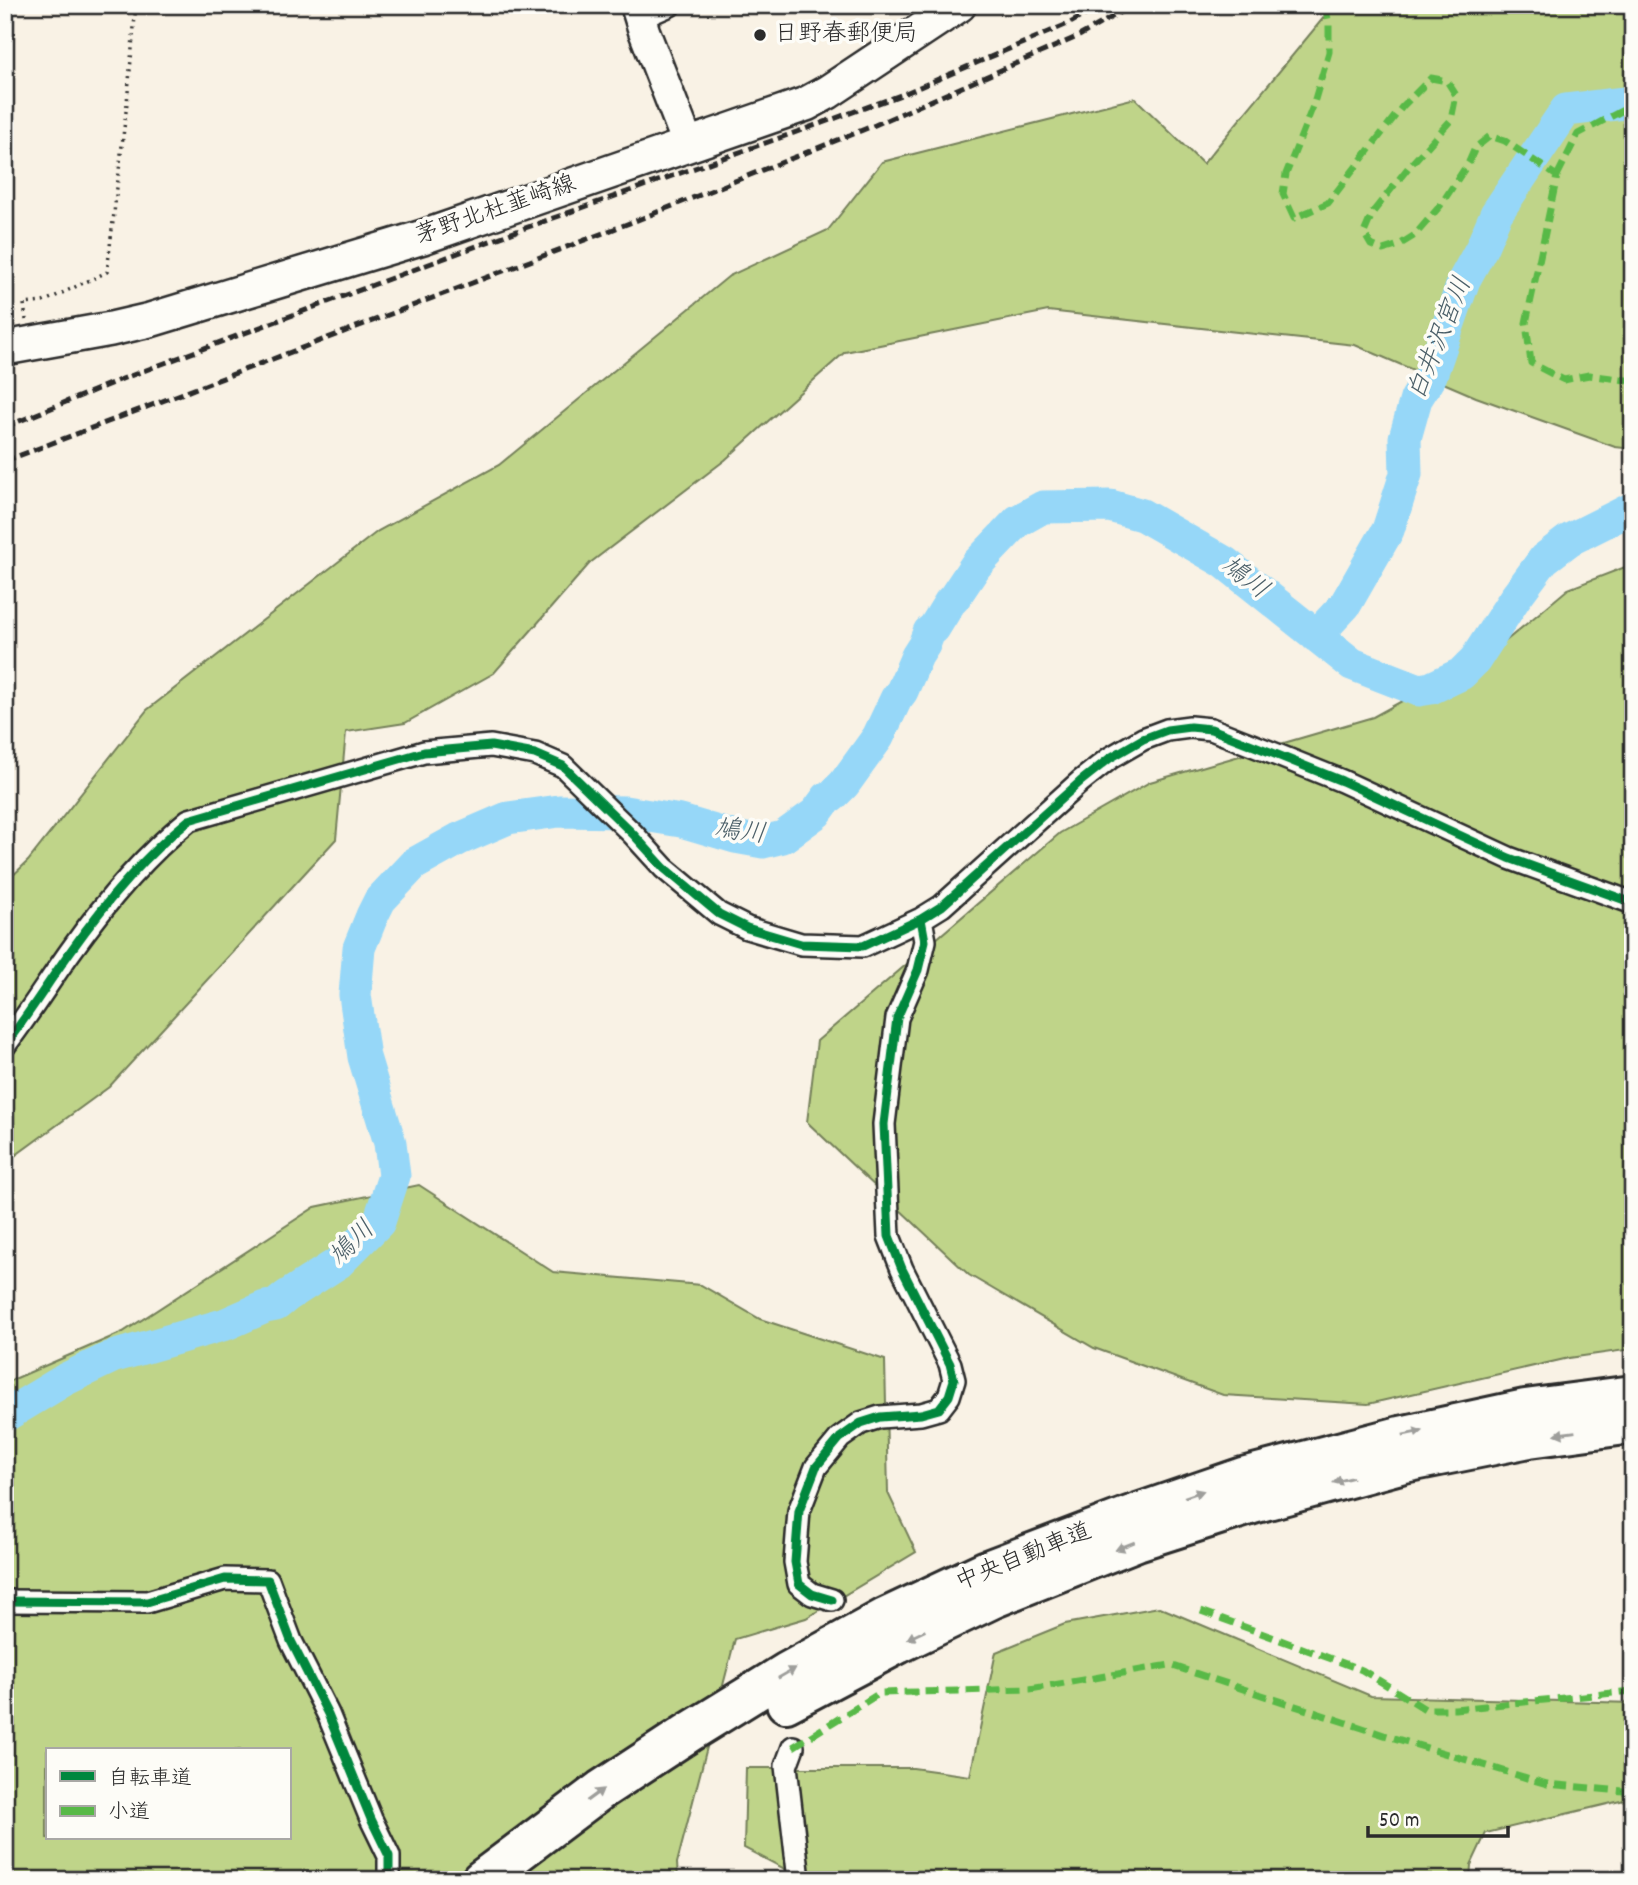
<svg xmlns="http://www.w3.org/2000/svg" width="1638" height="1885" viewBox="0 0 1638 1885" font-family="Dekko,'Klee One',sans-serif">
  <rect width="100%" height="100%" fill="#f9f2e5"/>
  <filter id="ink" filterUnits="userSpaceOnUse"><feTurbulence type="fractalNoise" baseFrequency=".0143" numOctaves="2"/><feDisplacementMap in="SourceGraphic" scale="14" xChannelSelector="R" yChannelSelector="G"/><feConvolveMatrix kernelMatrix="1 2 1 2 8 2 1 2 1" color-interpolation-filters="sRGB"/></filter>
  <g filter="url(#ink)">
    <path fill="#bfd489" stroke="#75805a" stroke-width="2" fill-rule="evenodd" d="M1334,5h299v444l-18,-2 -139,-50 -121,-52 -307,-34 -203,41 -120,108 -135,103 -96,110 -89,50 -59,9 -10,107 -227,248 -104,76v-280l23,-22 119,-151 231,-179 121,-66 230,-189 99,-46 54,-68 253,-64 68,66z
      M1633,564v785l-64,9 -201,46 -145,-9 -129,-47 -125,-73 -162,-153 10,-81 243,-208 90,-51 223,-65 122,-67 73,-61z
      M419,1185l134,87 148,13 59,34 125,41 3,133 28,59 -110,66 -71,21 -58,224 1,17h-673v-497l118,-51 192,-125zM47,1750h242v88h-242z
      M1159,1607l212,89 262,7v95l-147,35 -15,32 -1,15h-664l-62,-32 2,-80h167l57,8 26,-124 69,-28z"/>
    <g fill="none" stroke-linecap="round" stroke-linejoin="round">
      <path stroke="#96d7f8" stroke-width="33" d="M1316,636l29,-31 43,-75 18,-56 -1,-36 11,-39 15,-24 33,-95 17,-31 15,-35 70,-104 67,-8
        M5,1416l61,-37 46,-22 114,-33 39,-17 11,-2 11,-9 51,-33 41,-41 15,-46 -4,-33 -26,-86 -9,-62 4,-47 13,-32 8,-16 34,-36 45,-25 49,-21 51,-7 66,1 56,9 54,16 28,5 20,-5 33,-24 11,-15 4,-1 13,-13 34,-47 18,-38 6,-8 15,-35 7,-11 5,-13 5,-4 16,-26 4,-4 22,-33 42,-44 25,-14 67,-1 32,9 82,47 128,102 67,26 12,-2 30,-14 14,-14 40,-62 29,-39 25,-19 64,-32"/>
      <g stroke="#2b2b2b" stroke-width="26">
        <path id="minor" d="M640,18l30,-13
          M5,1045c23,-30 43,-62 65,-93 34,-48 73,-95 119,-132l235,-68 67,-6 44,8 28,12 70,68 31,34 55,46 28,14 54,16 62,2 58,-27 21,-13 139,-125 29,-23 33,-19 24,-9 23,-3 21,2 64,25 67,27 167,77 124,45
          M832,1600l-20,-6 -13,-10 -4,-22 4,-51 17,-44 24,-29 21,-15 19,-6 41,-3 18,-5 10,-13 5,-16 -4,-16 -48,-95 -13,-33 -5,-112 13,-106 21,-48 7,-29 -4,-22
          M5,1601l142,1 78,-23 43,1 23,61 37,73 43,105 18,37v24
          M793,1747l-7,19 13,114"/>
      </g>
      <g stroke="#2b2b2b" stroke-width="35">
        <path id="secondary" d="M636,5l8,26 44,113"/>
      </g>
      <g stroke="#2b2b2b" stroke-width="38">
        <path id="primary" d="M5,348l106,-19 39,-9 273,-83 383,-133 22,-12 131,-87"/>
      </g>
      <g stroke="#2b2b2b" stroke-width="44">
        <path id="motorway" d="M786,1703l112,-59 96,-46 143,-57 116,-37 151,-41 125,-25 104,-14
          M481,1880l120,-90 87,-57 99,-61 98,-54 102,-48 142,-54 114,-39 157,-41 125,-27 108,-14"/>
      </g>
      <path stroke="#2b2b2b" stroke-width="3.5" stroke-dasharray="2 5" stroke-linecap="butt" d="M26,320l-2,-16 19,-2 64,-30 20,-169 9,-98"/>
      <use href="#minor" stroke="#fdfcf7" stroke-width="21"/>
      <use href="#secondary" stroke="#fdfcf7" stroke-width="30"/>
      <use href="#primary" stroke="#fdfcf7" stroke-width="33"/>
      <use href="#motorway" stroke="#fdfcf7" stroke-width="38"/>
      <path stroke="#2b2b2b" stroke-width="5" stroke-dasharray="10 5" stroke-linecap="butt" d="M5,427l117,-48 403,-151 376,-133 169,-72 33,-18
        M5,461l635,-242 235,-94 204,-89 54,-31"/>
      <path stroke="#58b947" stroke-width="7" stroke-dasharray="14 7" stroke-linecap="butt" d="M1325,5l4,19v28l-16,54 -27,68 -3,20 11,24 34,-15 74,-96 29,-29 16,3 9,14 -5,25 -43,48 -35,44 -9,21 7,12 12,5 16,-5 16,-10 25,-29 29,-44 6,-14 15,-12 15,5 52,35 -31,147 5,40 33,17 25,-5 44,6
        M1557,176l21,-42 49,-26 6,3
        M1201,1611l161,59 63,39h30l178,-18
        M793,1747l87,-54 150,-4 140,-24 214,70 163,49 86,8"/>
      <g stroke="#fdfcf7" stroke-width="13">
        <path id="cycleway" d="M5,1045c23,-30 43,-62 65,-93 34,-48 73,-95 119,-132l235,-68 67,-6 44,8 28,12 70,68 31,34 55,46 28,14 54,16 62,2 58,-27 21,-13 139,-125 29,-23 33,-19 24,-9 23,-3 21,2 64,25 67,27 167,77 124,45
          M832,1600l-20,-6 -13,-10 -4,-22 4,-51 17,-44 24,-29 21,-15 19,-6 41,-3 18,-5 10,-13 5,-16 -4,-16 -48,-95 -13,-33 -5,-112 13,-106 21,-48 7,-29 -4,-22
          M5,1601l142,1 78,-23 43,1 23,61 37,73 43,105 18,37v24"/>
      </g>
      <use href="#cycleway" stroke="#00873e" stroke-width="9"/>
    </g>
    <defs><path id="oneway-solid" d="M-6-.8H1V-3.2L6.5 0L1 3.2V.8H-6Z" transform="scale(1.75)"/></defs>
    <g fill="#9e9e9b">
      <use href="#oneway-solid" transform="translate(1413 1433) rotate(-12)"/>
      <use href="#oneway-solid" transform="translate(1565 1433) rotate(172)"/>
      <use href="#oneway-solid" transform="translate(1343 1480) rotate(165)"/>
      <use href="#oneway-solid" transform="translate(1194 1494) rotate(-19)"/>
      <use href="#oneway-solid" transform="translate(1125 1546) rotate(158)"/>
      <use href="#oneway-solid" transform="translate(916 1635) rotate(154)"/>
      <use href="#oneway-solid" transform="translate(787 1673) rotate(-30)"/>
      <use href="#oneway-solid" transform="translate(595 1795) rotate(-36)"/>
    </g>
  </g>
  <circle fill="#2b2b2b" stroke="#fdfcf7" stroke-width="2.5" cx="760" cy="35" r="7"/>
  <g text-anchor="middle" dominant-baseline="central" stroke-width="7" stroke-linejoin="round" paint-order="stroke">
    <g font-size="24" fill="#2b2b2b" stroke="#fdfcf7" text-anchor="start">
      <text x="774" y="35">日野春郵便局</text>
    </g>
    <g font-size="24" fill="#2b2b2b" stroke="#fdfcf7">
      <text transform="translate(496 211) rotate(-19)">茅野北杜韮崎線</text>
      <text transform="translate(1024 1558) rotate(-22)">中央自動車道</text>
    </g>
    <g font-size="26" font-style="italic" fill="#4b5f68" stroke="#fdfcf7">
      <text transform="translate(1441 339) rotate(-68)">白井沢宮川</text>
      <text transform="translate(1244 579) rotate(37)">鳩川</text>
      <text transform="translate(740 833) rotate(7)">鳩川</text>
      <text transform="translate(353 1244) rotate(-45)">鳩川</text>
    </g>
  </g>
  <rect width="1638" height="1885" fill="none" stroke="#fdfcf7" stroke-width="28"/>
  <rect x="14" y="14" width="1610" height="1857" fill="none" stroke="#2b2b2b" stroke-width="2.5" filter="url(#ink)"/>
  <rect x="46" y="1748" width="245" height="91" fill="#fdfcf7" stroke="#a9a8a5" stroke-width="2"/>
  <rect x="60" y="1771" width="35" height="10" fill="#00873e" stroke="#a9a8a5" stroke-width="2"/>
  <text x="108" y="1784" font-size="21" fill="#2b2b2b">自転車道</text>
  <rect x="60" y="1806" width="35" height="10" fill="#58b947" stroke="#a9a8a5" stroke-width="2"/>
  <text x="108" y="1818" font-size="21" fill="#2b2b2b">小道</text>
  <path d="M1368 1826v10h140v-10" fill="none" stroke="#2b2b2b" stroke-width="3.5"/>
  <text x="1379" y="1826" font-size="21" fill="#2b2b2b" stroke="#fdfcf7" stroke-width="5" paint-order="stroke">50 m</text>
</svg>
